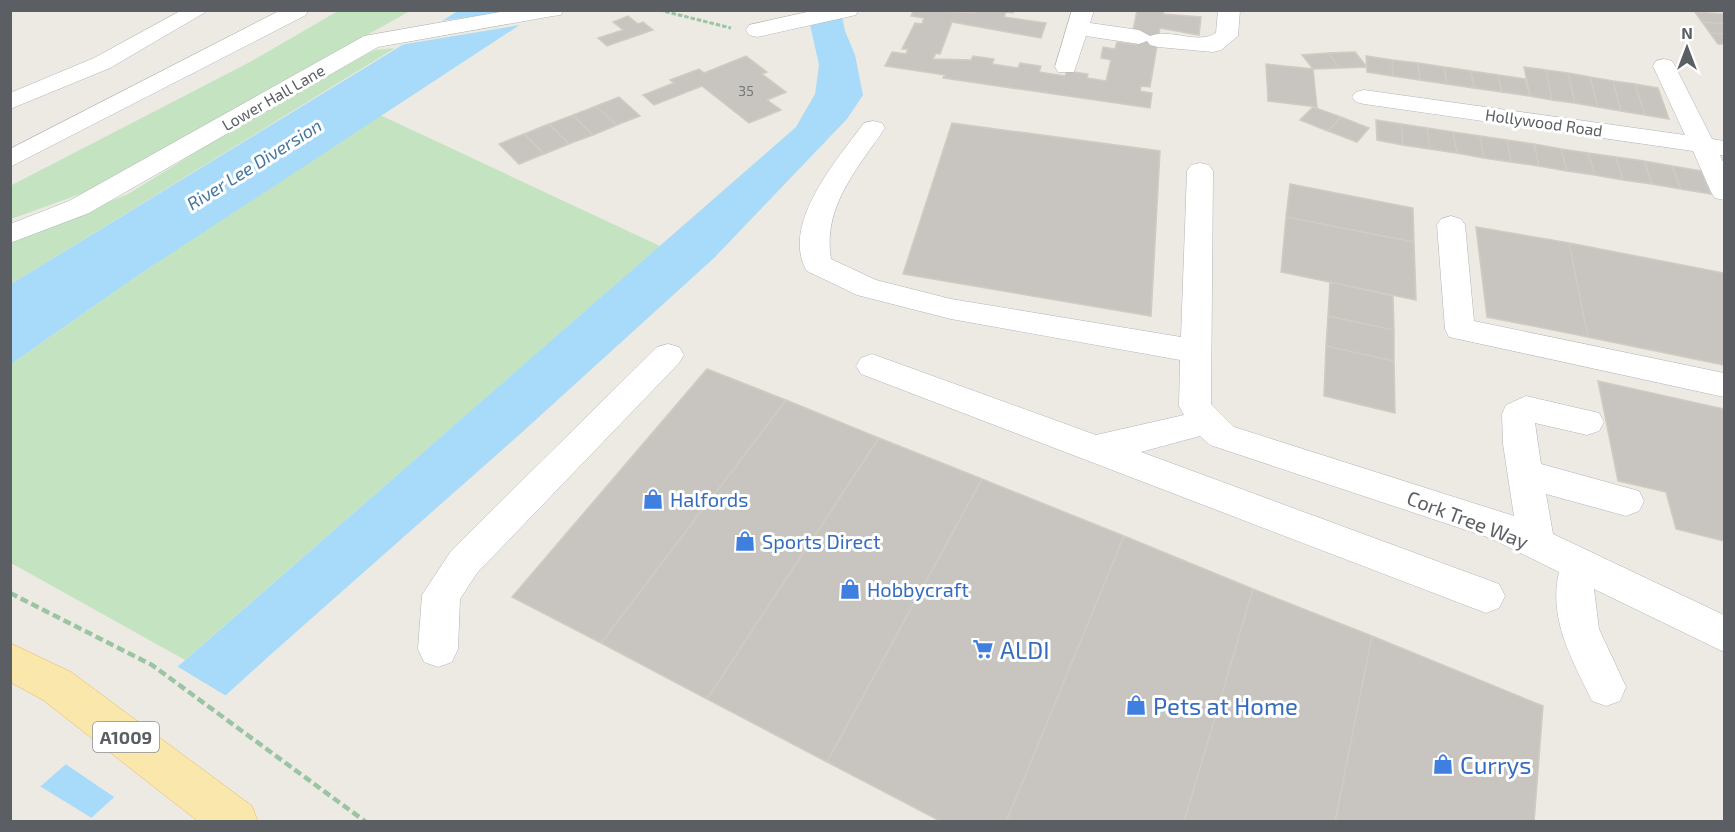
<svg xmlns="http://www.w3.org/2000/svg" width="1735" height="832" viewBox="0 0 1735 832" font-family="'Exo 2',sans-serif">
  <rect width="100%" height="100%" fill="#edeae3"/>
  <path fill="#c4e3c1" d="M338,11h72l-324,181 -75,27 -1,-33 240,-124z
    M395,48l-384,236v-41l117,-49 151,-93 96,-51z
    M380,115l280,131 -475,414 -174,-97v-199l129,-90z"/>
  <path fill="#a7dbf9" d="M458,11h83l-401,263 -129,90v-80z
    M807,11h34l4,20 10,24 8,40 -16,24 -133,139 -195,177 -250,221 -181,165h-77l-1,-8 786,-686 19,-33 4,-29z"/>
  <path fill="#edeae3" d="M511,11l32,2 -17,11 -132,22 39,-24z
    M175,665l53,32 -111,102 -53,-36z
    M38,785l57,35 -84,1 -1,-12z"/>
  <path fill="#c8c5c0" stroke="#d1cbc2" stroke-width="1.5" d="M914,10l62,3 2,-3h35v3l-7,-1 -2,5 42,6 -5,15 -89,-16 -12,32 -4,-1 -3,6 38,1 2,-4 21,3 -2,5 26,4 2,-5 21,3 -2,6 26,4 2,-5 21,3 -1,4 19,3 5,-21 -10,-2 2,-11 12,2 2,-7 20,3 3,-13 -7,-1 4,-21h27l-1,4 38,3 -2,18 -39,-7 -10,59 -9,-1 -1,5 12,2 -2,15 -207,-30 2,-3 -60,-9 7,-14 14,2 2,-5h-6l13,-26 7,1 2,-6 -13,-2z
    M1695,12l29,2v10l-22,-2z
    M628,16l10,8 5,-2 10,8 -46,16 -9,-8 25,-8 -10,-8z
    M1702,22l22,2v10l-14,-1z
    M1710,33l14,1v10h-6z
    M1355,52l12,15 -27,1 -12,-15z
    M1328,53l12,15 -27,1 -11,-14z
    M746,56l21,16 -5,2 24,18 -19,8 14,10 -32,13 -47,-37 -48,19 -11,-10 31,-12 -4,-3 29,-11 5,4z
    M1366,56l26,4 1,16 -26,-4z
    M1392,60l26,3 2,17 -27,-4z
    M1418,63l26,4 3,17 -27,-4z
    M1266,64l47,5 4,38 -49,-6z
    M1444,67l27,4 3,17 -27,-4z
    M1524,67l22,3 6,30 -22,-4z
    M1546,70l22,3 7,30 -23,-3z
    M1471,71l27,4 4,17 -28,-4z
    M1568,73l22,4 8,30 -23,-4z
    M1498,75l27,4 5,17 -28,-4z
    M1590,77l23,4 8,30 -23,-4z
    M1613,81l22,3 10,31 -24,-4z
    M1635,84l23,4 11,31 -24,-4z
    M619,97l21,19 -23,9 -21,-19z
    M596,106l21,19 -24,10 -20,-20z
    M1313,107l28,10 -13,14 -28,-11z
    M573,115l20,20 -24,9 -20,-20z
    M1341,117l28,11 -12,14 -29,-11z
    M1376,120l25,4 2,21 -26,-5z
    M952,123l208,28 -9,165 -248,-42z
    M549,124l20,20 -25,10 -20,-20z
    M1401,124l26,4 3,21 -27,-4z
    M1427,128l26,4 4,21 -27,-4z
    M1453,132l27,4 4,22 -27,-5z
    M524,134l20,20 -25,10 -20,-20z
    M1480,136l27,4 4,22 -27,-4z
    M1507,140l27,4 5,22 -28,-4z
    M1534,144l27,5 6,22 -28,-5z
    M1561,149l27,4 7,22 -28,-4z
    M1588,153l28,4 7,23 -28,-5z
    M1616,157l28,4 8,23 -29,-4z
    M1644,161l28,5 9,23 -29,-5z
    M1672,166l29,5 10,23 -30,-5z
    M1290,184l123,24 1,34 -128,-25z
    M1286,217l128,25 2,58 -135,-28z
    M1476,227l93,16 19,94 -101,-20z
    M1569,243l155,30v92l-136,-28z
    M1330,282l63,14 1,34 -66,-14z
    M1328,316l66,14v31l-68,-15z
    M1326,346l68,15 1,52 -71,-17z
    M707,369l79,31 -185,243 -89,-46z
    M1598,381l126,28v132l-48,-12 -10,-37 -48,-11z
    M786,400l93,38 -172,261 -106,-56z
    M879,438l103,41 -155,283 -120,-63z
    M982,479l142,57 -118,286h-64l-115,-60z
    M1124,536l129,53 -69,233h-178z
    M1253,589l119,47 -37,186h-151z
    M1372,636l171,70 -9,116h-199z"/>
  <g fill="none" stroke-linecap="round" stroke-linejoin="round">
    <g stroke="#b1b4b7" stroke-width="1">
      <path id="minor" d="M182,10h27l-99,58 -100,41v-16l84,-35z
        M281,10h27l-2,5 -296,152v-18z
        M512,10h51l-2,5 -8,1 -175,31 -289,166 -79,30v-19l59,-23 295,-165z
        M816,10h42l-2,5 -99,22 -8,-2 -3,-5 3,-5z
        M1072,10h22l-4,13 49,7 11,6c20,-8 47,9 66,-3l2,-23h22l-2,26 -17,14 -8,2 -55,-5 -8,-2 -3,-4 -8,3 -53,-8 -12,36h-16l-3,-5z
        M1664,59l8,2 3,5 37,73 12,2v14h-4l4,9v36l-9,-2 -4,-6 -18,-41 -329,-47 -8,-2 -4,-5 4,-5 8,-2 321,45 -32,-69 3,-5z
        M873,121l9,2 3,5c-27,40 -63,79 -54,131l45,21 75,19 230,38 6,-166 4,-6 9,-2 9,2 4,6 -2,233 23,23 280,89 -11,-72 -1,-30 4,-9 20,-9 73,17 5,9 -5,9 -12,4 -52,-12 6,41 98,27 5,10 -5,10 -13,5 -80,-22 7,40 171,81v37l-130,-63 5,40 27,58 -6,14 -14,5 -14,-5c-20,-42 -44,-82 -33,-129l-69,-34 -280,-93 -10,-9 -59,16 358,132 6,12 -6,12 -13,5 -625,-239 -5,-8 5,-8 11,-4 224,81 88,-20 -5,-9 1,-46 -229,-41 -94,-24 -50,-24c-28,-46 32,-114 57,-148z
        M1451,216l10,3 4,6 9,96 250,52v24l-275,-60 -4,-8 -8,-104 4,-6z
        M668,344l11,3 5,8 -5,8 -202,210 -17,26 -2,50 -6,13 -14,5 -14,-5 -6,-13 4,-54 29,-44 206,-204z"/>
    </g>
    <g stroke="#e7b862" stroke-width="1">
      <path id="major" d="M10,643l61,29 181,134 6,16h-59l-156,-122 -33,-18z"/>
    </g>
    <path stroke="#9bc4a4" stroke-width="3" stroke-dasharray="4.5 2" stroke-linecap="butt" d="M659,10l72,18"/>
    <path stroke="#9bc4a4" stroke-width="4.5" stroke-dasharray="8 4" stroke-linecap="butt" d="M10,593l142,72 214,157"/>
    <use href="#minor" fill="#fff" fill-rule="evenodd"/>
    <use href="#major" fill="#f9e7ac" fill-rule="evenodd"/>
  </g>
  <defs>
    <g id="shop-bare" transform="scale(1.62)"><path d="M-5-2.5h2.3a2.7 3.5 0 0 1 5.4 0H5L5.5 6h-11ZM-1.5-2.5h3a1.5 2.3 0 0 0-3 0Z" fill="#3f7fe0" stroke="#fff" stroke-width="2.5" paint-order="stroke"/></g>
    <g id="supermarket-bare" transform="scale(1.62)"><path d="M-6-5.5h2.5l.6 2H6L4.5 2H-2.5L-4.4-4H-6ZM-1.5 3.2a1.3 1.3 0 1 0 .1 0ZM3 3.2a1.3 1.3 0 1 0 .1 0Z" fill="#3f7fe0" stroke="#fff" stroke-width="2.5" paint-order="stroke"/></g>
  </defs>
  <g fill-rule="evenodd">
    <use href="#shop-bare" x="653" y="499"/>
    <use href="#shop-bare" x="745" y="541"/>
    <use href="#shop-bare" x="850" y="589"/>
    <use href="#supermarket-bare" x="983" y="649"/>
    <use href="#shop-bare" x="1136" y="705"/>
    <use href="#shop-bare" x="1443" y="764"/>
  </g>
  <g text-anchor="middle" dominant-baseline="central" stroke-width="6" stroke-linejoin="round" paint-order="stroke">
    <g font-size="14" fill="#76787a">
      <text x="746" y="90">35</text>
    </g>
    <g font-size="16" fill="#5b5f63" stroke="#fff">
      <text transform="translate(273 97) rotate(-30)">Lower Hall Lane</text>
      <text transform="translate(1544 122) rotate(8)">Hollywood Road</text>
    </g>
    <g font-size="18" font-style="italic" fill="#4377a1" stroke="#fff">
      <text transform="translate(254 164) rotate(-32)">River Lee Diversion</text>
    </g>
    <rect fill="#fff" stroke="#8c8f92" stroke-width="1.5" x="93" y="722" width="66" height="30" rx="4.5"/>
    <g font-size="18" font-weight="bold" fill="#5b5f63">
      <text x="126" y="737">A1009</text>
    </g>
    <g font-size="20" fill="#366cbe" stroke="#fff" text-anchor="start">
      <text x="670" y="499">Halfords</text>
      <text x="762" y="541">Sports Direct</text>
      <text x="867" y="589">Hobbycraft</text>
    </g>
    <g font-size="20" fill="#5b5f63" stroke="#fff">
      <text transform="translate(1468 519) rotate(21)">Cork Tree Way</text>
    </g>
    <g font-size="24" fill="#366cbe" stroke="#fff" text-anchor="start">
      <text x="1000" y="649">ALDI</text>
      <text x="1153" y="705">Pets at Home</text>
      <text x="1460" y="764">Currys</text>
    </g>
  </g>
  <rect width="1735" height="832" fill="none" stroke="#5b5f63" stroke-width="24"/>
  <g transform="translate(1687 48)" stroke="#ffffff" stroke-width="4.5" paint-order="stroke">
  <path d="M0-4.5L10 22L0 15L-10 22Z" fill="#5b5f63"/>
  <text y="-9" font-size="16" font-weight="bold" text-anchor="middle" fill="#5b5f63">N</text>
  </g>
</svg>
